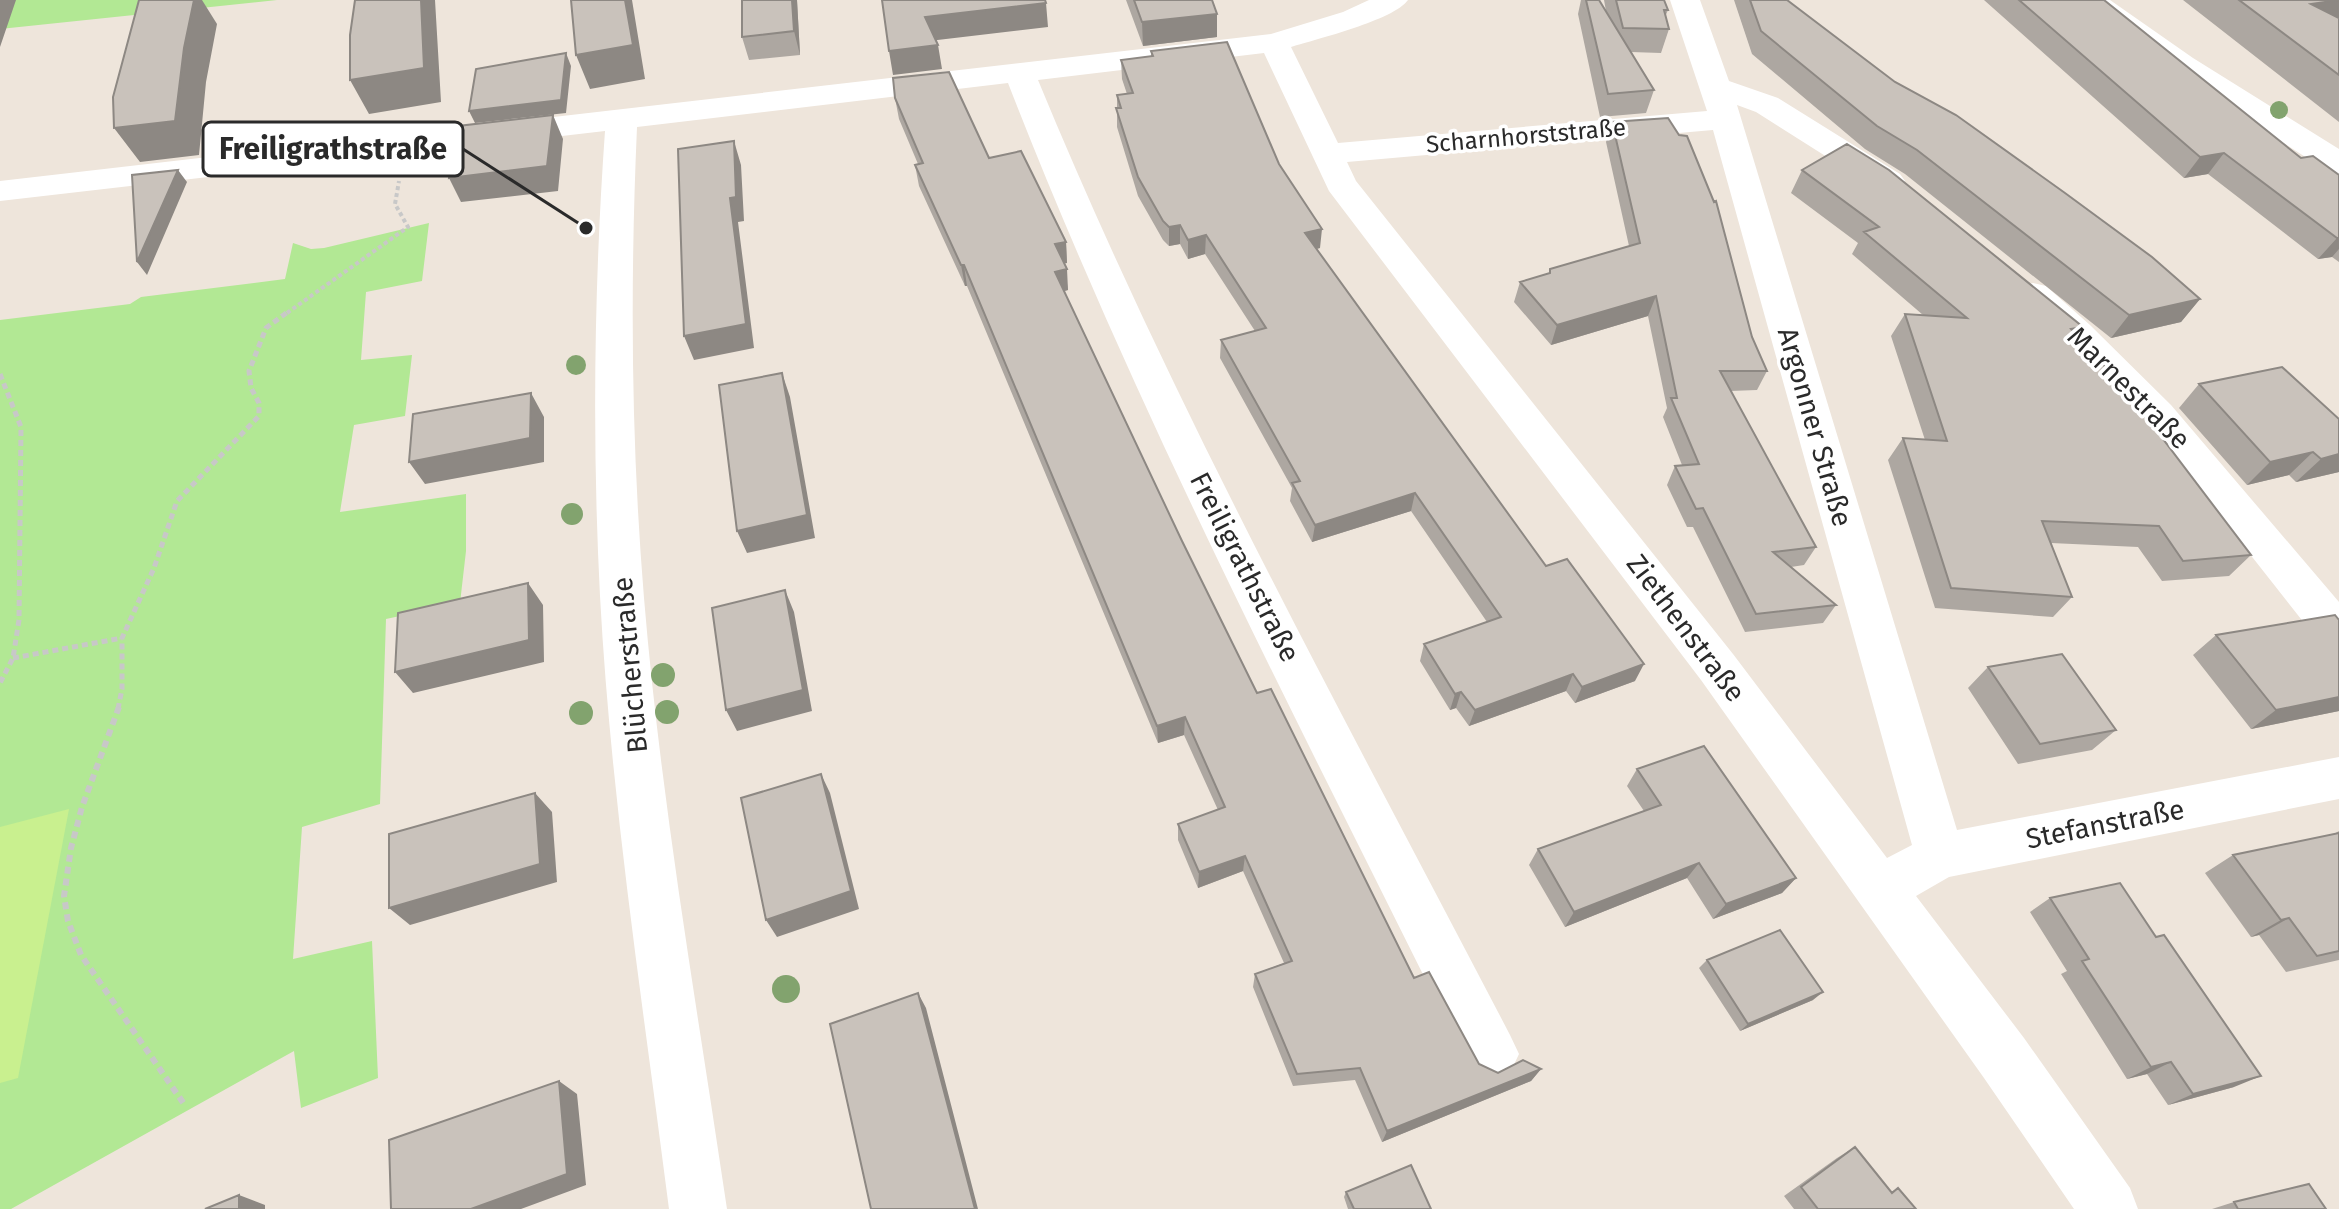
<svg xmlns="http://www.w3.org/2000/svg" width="2339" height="1209" viewBox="0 0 2339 1209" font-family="'Fira Sans',sans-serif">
  <rect width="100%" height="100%" fill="#eee5db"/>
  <path fill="#b2e894" d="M0,0h277l-277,29z
    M429,223l-7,58 -56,11 -5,68 51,-5 -7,61 -51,9 -14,87 126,-18v57l-6,52 -74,16 -6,185 -78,23 -9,132 79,-18 6,137 -77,30 -7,-57 -283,158h-11v-889l130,-16 11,-7 144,-18 8,-36 18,6 13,-1z"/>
  <path fill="#c9f08f" d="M69,809l-51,269 -18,5v-256z"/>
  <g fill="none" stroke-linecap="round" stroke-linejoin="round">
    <path stroke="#c8c8c8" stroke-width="4" stroke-dasharray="4 3" stroke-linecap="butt" d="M287,313l121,-86 -13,-23 4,-23"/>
    <path stroke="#c8c8c8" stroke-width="5" stroke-dasharray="6 4" stroke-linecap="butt" d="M0,374l21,53 -2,193 -6,38 -13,25
      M13,658l109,-20
      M118,709l4,-20v-51l32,-70 23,-67 82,-85v-13l-8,-15 -2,-17 17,-43 23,-17"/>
    <path stroke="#c8c8c8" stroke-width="6" stroke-dasharray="7 5" stroke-linecap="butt" d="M119,707l-37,100 -11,41 -7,48 4,25 13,34 103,149"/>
    <path fill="#fff" fill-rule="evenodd" d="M1369,0h39c-14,20 -91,39 -117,47l47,96 369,-32 -37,-111h30l29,81 49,17 122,76 5,7 -5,7 -12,3 -12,-3 -120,-76 -19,-7 220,725 382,-73v42l-390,78 -33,19 108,142 106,150 8,21h-64l-90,-131 -283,-398 -372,-489 -65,-138 -226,27c135,328 308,640 472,955l9,19 -9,19 -19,9 -19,-9c-161,-326 -332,-650 -464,-990l-371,44c-7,157 -6,314 7,471 17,205 53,408 83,611h-58c-26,-204 -58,-408 -69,-613 -8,-155 -6,-310 5,-465l-605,70v-20l1271,-147 72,-22zM1713,130l199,715 -25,13 -154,-204 -377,-473 -9,-19z
      M2077,0h33l83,58 146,91v25l-12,-3 -186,-120z
      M2033,283l13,3 44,39 81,80 168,197v50l-16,-5 -107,-136 -73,-86 -128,-130 5,-9z"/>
  </g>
  <g fill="#82a36e">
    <circle cx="2279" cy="110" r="9"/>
    <circle cx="576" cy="365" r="10"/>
    <circle cx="572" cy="514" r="11"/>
    <circle cx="663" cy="675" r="12"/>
    <circle cx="667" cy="712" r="12"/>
    <circle cx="581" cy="713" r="12"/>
    <circle cx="786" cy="989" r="14"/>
  </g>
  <path fill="#ada7a1" d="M742,0h55l3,55 -51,5 -7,-23z
    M1126,0h86l5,37 -74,9z
    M1581,0h18l7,11 -2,-11h60l4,10 -3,7 4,12 -8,24 -30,-1 23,38 -8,23 -46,4 -22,-103z
    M1734,0h53l108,82 305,217 -19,23 -70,16 -206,-164 -40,-25 -113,-95z
    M1984,0h120l197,158 38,17v87l-7,-5 -14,2 -110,-85 -24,4z
    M2183,0h156v122z
    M1151,51l128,113 41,84 -4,1 230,317 89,115 -60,22 -9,-12 -97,35 -13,-18 -6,2 -30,-49 4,-17 63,-22 -76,-111 -99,31 -22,-41 2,-13 -72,-130 1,-18 34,-9 -50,-77 -17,5 -8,-15 -11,2 -6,-6 -25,-44 -21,-69v-32l10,-1 -5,-15 -1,-19 30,-3z
    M895,98l94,60 77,84 1,21h-3l4,27 -4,1 118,250 75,152 157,285 65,86 19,9 43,-4 -10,12 -149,61 -27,-62 -62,6 -40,-99 2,-13 29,-11 -41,-92 -45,17 -20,-48v-16l40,-14 -34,-75 -26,8 -191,-457h-2l-46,-100 -4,-21 3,-1 -19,-45z
    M1612,122l140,215 15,34 -10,19 -27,1 86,156 -12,18 -13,2 45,38 -13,18 -78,9 -52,-105h-6l-20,-42 8,-19 7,-1 -19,-48 4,-9 -19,-92 -97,29 -37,-43 6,-20 29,-8 1,-5 79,-23 -23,-104z
    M1802,170l281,157 -6,8 174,220 -22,21 -67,5 -24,-34 -87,-4 21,54 -19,20 -118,-9 -47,-148 15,-22 22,2 -34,-104 14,-22 18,1 -71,-61 6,-11 -67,-50z
    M2282,367l57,105 -43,10 -7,-7 -42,10 -68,-77 20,-24z
    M2339,620v91l-88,18 -58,-74 23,-20z
    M1988,667l128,63 -24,20 -74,14 -50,-76z
    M1637,769l159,109 -14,15 -69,26 -26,-41 -122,49 -36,-62 9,-16 106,-38 -17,-25z
    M2339,831v129l-53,12 -27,-37 -8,2 -46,-64 28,-18 101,-21z
    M2050,898l184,189 -66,18 -21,-31 -20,5 -66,-105 6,-3 -37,-59z
    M1707,960l106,40 -73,31 -41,-63z
    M1855,1147l36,45 7,-4 18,21h-122l-10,-13 53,-38z
    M1346,1192l85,17h-83l-4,-12z
    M2234,1202l92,7h-114z"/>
  <path fill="#8d8883" d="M0,0h16l-16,47z
    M194,0h8l15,24 -11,58 -7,73 -59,7 -26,-34 70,-80z
    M421,0h14l6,102 -72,12 -19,-34z
    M625,0h7l13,79 -55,10 -14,-34z
    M792,0h5l3,55 -6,-24z
    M2339,0v26l-28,-22z
    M1046,3l2,24 -119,14 -4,-24z
    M1217,14v23l-74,9 -1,-24z
    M938,45l4,24 -49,6 -4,-24z
    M566,53l5,13 -5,47 -91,10 -6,-12z
    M553,115l10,24 -5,52 -97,11 -12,-24z
    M734,141l7,24 3,56 -6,1 16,126 -60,12 -10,-24 46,-138z
    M2224,153l-16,21 -24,4 16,-21z
    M178,170l9,12 -40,93 -10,-13z
    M1180,225v19l-11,2v-19z
    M1322,229l-2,19 -17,4 2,-19z
    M1206,235l-1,19 -17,5v-19z
    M2337,238h2v11l-7,8 -14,2z
    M1066,242l1,21 -10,2 -2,-21z
    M961,265h3l3,21h-2z
    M1067,269l1,21 -11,3 -2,-21z
    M1656,296l-8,20 -97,29 6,-20z
    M2200,299l-19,23 -70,16 18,-23z
    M2083,327l-16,22 4,-20z
    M782,373l8,24 25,141 -68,15 -10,-22z
    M531,393l13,24v45l-119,22 -16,-22z
    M2313,452l-24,23 -42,10 23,-23z
    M2339,454v18l-43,10 25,-23z
    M1415,493l-4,18 -99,31 3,-17z
    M528,583l15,22 1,57 -131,31 -18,-21z
    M785,590l9,22 18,99 -75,20 -11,-21z
    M1644,664l-9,17 -60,22 7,-16z
    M1573,674l-7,17 -97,35 6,-16z
    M1461,692l-5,16 -6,2 5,-16z
    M2339,697v14l-88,18 25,-19z
    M1185,717l-1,18 -26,8 -1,-17z
    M821,774l9,19 29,116 -82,28 -11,-17z
    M535,793l17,19 5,70 -147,43 -21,-17z
    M1245,856l-2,15 -45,17 1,-16z
    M1699,863l-12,15 -122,49 9,-15z
    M1796,878l-14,15 -69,26 13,-15z
    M2289,918l-30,17 -8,2 30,-17z
    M1823,992l-10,8 -73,31 8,-7z
    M918,993l8,15 52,201h-3z
    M2171,1062l-24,12 -20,5 24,-12z
    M1541,1069l-10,12 -149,61 5,-11z
    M2261,1076l-27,11 -66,18 25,-11z
    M559,1081l18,13 9,91 -65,24h-50z
    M239,1195l26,10v4h-26z"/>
  <path fill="#c9c2bb" stroke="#8d8883" stroke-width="2" d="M139,0h55l-10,48 -9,73 -61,7 -1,-31z
    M355,0h66l3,68 -74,12v-45z
    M571,0h54l8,45 -57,10z
    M742,0h50l2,31 -52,6z
    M882,0h163l1,3 -121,14 13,28 -49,6z
    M1134,0h78l5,14 -75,8z
    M1586,0h13l55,90 -46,4z
    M1616,0h48l4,10h-4l5,19 -46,-1z
    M1750,0h37l108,82 61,33 109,78 87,64 48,42 -71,16 -212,-165 -40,-24 -116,-95z
    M2019,0h85l197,158 12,-2 26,19v63h-2l-113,-85 -24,4z
    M2239,0h100l-28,4 28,14v57z
    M1227,42l52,122 43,65 -17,4 241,333 21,-7 77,105 -62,23 -9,-13 -98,36 -14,-18 -6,2 -31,-50 77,-27 -86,-124 -100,32 -23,-42 8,-2 -79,-141 45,-12 -60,-93 -18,5 -8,-15 -11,2 -6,-6 -25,-44 -22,-69h5l-4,-13 16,-2 -12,-33 32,-4 -2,-5z
    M566,53l-5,47 -92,11 7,-42z
    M949,72l40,86 32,-7 45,91 -11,2 12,25 -12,3 127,269 75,152 14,-4 143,289 15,-6 50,92 19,9 25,-13 18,9 -154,62 -27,-63 -63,6 -42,-100 37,-13 -47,-105 -46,16 -21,-48 47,-17 -40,-90 -28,9 -193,-461h-3l-46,-100 8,-2 -28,-65 -2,-20z
    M553,115l-6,51 -98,12 9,-52z
    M1668,118l11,17 8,1 27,66 2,-1 36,136 15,34h-47l96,176 -43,5 63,53 -80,9 -53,-106 -7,1 -21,-43 24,-2 -28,-66h6l-21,-102 -99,29 -37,-43 30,-9v-4l90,-26 -28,-121z
    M734,141l2,56 -6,1 16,126 -62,12 -6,-187z
    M1847,144l42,26 194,157 -12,2 54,60 126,166 -68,6 -24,-35 -117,-5 30,76 -121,-9 -48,-150 44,3 -42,-127 62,4 -103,-86 15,-5 -77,-57z
    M178,170l-41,92 -5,-87z
    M2282,367l57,52v35l-18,5 -8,-7 -43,10 -71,-78z
    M782,373l25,142 -70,16 -18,-146z
    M531,393l-1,45 -121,24 4,-48z
    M528,583l1,57 -134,32 3,-59z
    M785,590l18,100 -77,20 -14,-102z
    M2335,615l4,5v77l-63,13 -60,-75z
    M2062,654l54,76 -76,14 -52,-77z
    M1704,746l92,132 -70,26 -27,-41 -125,49 -36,-63 123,-44 -24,-36z
    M821,774l30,117 -85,29 -25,-122z
    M535,793l5,71 -151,44v-74z
    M2339,833v118l-22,5 -28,-38 -8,2 -48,-65z
    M2120,883l36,54 8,-2 97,141 -68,18 -22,-32 -20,5 -69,-106 7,-2 -39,-61z
    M1780,930l43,62 -75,32 -41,-64z
    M918,993l57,216h-104l-41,-185z
    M559,1081l8,93 -96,35h-80l-2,-69z
    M1855,1147l37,46 6,-5 18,21h-98l-17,-22z
    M1411,1165l20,44h-77l-8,-17z
    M2309,1184l17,25h-88l-4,-7z
    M239,1195v14h-34z"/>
  <g text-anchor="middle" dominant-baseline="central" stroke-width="7" stroke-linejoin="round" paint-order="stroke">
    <g font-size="24" fill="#2a2a2a" stroke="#fff">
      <text transform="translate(1526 136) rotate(-5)">Scharnhorststraße</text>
    </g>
    <g font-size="28" fill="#2a2a2a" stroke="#fff">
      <text transform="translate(2129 388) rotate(45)">Marnestraße</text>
      <text transform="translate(1815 427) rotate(74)">Argonner Straße</text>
      <text transform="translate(1245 567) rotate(63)">Freiligrathstraße</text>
      <text transform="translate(1686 628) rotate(53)">Ziethenstraße</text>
      <text transform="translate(630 665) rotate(-95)">Blücherstraße</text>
      <text transform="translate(2105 824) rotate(-11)">Stefanstraße</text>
    </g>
  </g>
  <path fill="none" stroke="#2a2a2a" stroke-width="3" d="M586 228L463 149"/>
  <circle fill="#2a2a2a" stroke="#fff" stroke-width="3" cx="586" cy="228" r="8"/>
  <rect fill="#fff" stroke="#2a2a2a" stroke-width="3" x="203" y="122" width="260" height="54" rx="8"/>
  <g font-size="30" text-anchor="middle" font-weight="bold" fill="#2a2a2a">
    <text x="333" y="159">Freiligrathstraße</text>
  </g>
</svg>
